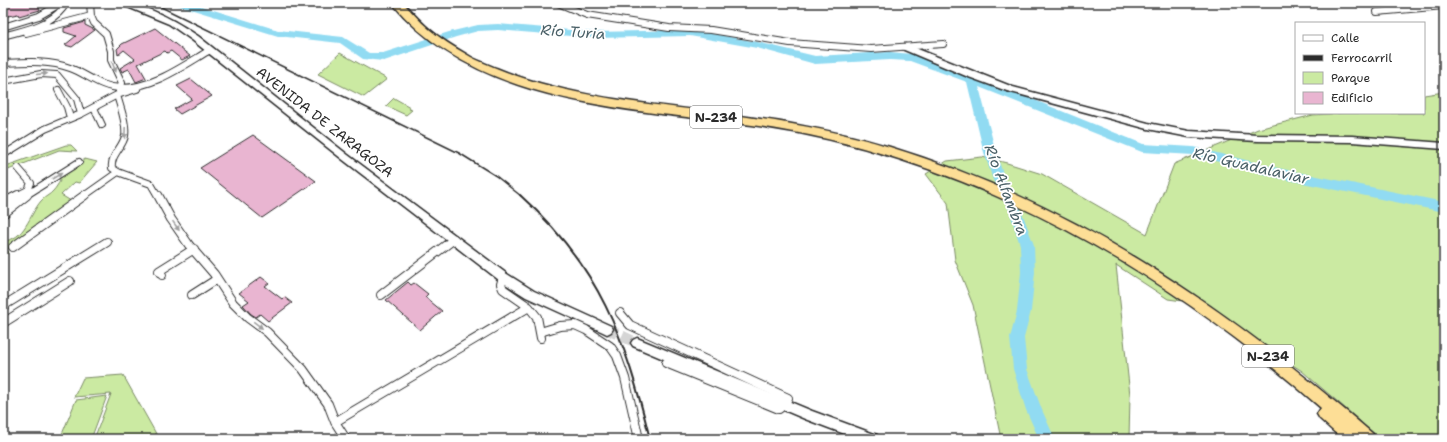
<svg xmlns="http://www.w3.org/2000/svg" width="1447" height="442" viewBox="0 0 1447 442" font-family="'Shantell Sans',sans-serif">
  <rect width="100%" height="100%" fill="#fff"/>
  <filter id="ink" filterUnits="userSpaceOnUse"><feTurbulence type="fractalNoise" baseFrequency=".025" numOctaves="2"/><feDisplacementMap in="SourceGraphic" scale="8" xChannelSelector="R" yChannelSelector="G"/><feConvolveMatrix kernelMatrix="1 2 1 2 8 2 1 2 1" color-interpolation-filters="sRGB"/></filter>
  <g filter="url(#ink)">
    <path fill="#cbeaa2" stroke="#7b8a66" d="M340,53l47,26 -23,18 -46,-23z
      M1444,92v347h-71l-13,-18 -58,-50 -105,-68 -29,-4 -52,-34 14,130 -1,44h-128l-28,-134 -18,-45 -7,-57 -22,-29 21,-13 35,-4 25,6 35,11 105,60 27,-70 84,-35 55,-14 31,-2h80v-18z
      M394,98l16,9 -1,2 3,1 -6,5 -20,-9z
      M66,145h5l6,6 -18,-1 -56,22v-5z
      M85,159l12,3 -18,21 -4,-1 -14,13 10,6 -65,49 3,2 -6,5v-16c22,-1 26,-26 38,-40 3,-4 9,-6 12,-10 3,-3 5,-7 7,-10l-1,-4z
      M123,375l36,64h-65l17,-45 -37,3 9,-19z
      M107,396l-16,43h-31l16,-39z"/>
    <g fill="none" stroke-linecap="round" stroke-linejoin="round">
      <path fill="#91dbf2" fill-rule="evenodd" d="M176,3h15l87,27 65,7 26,16h14l66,-21 29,-7 20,-1 97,8 95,-2 67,12 58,14 75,-4 21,2 89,32 143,58 50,3 85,21 166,34v10l-166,-34 -85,-23 -51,-3 -163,-65 16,62 10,31 15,27 14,38 1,27 -4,39 -7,27 3,31 15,41 13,29h-16l-13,-29 -13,-41 -3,-31 7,-27 4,-39 -1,-27 -12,-38 -15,-27 -10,-31 -16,-67 -57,-21 -20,-1 -75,4 -58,-16 -67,-12 -95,2 -97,-8 -20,1 -22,6 -72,24 -21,-2 -23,-16 -62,-7 -101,-31z"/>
    </g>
    <path fill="#e9b5d1" stroke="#2b2b2b" d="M3,3h34l3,7 -21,6 -1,-2 -15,3z
      M85,22v3l10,5 -23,17 -7,-2 11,-9 -12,-4v-4z
      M155,28l35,28 -8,4 -11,-9 -4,2 -2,-2 -27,13 8,14 -10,4 -7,-13 -7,3 -2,-4 15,-9 -11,-9 -6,5 -1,-6 5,-5z
      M191,79l21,17 -32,18 -6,-5 18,-10 -15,-13z
      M253,135l63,46 -54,37 -62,-50z
      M261,277l8,6 -4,3 17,13 2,-2 8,6 -24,18 -8,-7 -4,3 -5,-3 -8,-9 6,-4 -10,-8z
      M408,282l3,3 3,-2 14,11 -3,3 17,14 -22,19 -34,-30z"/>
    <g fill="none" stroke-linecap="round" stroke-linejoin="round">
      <path stroke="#d5d5d5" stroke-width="11" stroke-dasharray="11 5.5" stroke-linecap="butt" d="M607,329l30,14"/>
      <g stroke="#2b2b2b" stroke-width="8">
        <path id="street-far1" d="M90,3l1,13 3,7 12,11 5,17v9l11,23 -3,8
          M558,3l29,12 82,13 42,2 79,13 81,6 72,-5
          M1377,12l67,-6
          M3,27l36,-11 19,-11h4l1,3c-14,18 -39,22 -60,28
          M26,33l65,-17
          M3,63c22,-1 46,-3 67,5 17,6 31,20 51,20 32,0 62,-22 89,-38
          M3,81l38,-7 16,1 20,24 4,15
          M58,90l9,17 3,11
          M117,95c3,12 10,28 8,41 -2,11 -15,20 -13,32l6,4 33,12 7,12
          M94,108l8,17
          M3,155l42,-26 36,-15 36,-19 20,-6
          M16,196l12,-6 3,-7 -13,-15
          M25,196l54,-34
          M84,196l34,-24"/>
      </g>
      <g stroke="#2b2b2b" stroke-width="10">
        <path id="street" d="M158,195l13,24 18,26 25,29 19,29 15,15 19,14 36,37 25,35 7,18 11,17
          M3,203l15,-8
          M3,214l24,-19
          M13,247l72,-52
          M162,275l-3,-4 35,-22
          M192,295l25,-16
          M381,295l73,-56
          M3,306l104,-64
          M529,307l8,10 4,21
          M620,313l10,12 158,73 -3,6 -6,5 -113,-46
          M3,323l67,-42
          M540,332l20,-6 15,-1 11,5 24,16 7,10 8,22 14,61
          M335,422l194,-115 -26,-18 -2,-5 2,-7"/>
      </g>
      <g stroke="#2b2b2b" stroke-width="3">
        <path id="secondary" d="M118,3c27,0 58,18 80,33l150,119 159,119 27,17 77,35 2,3 -2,3 -4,2 -4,-2 -77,-35 -27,-17 -157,-121 -150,-119 -23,-16z
          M905,44l108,43 135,36 41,8 68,4 95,1 92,7v6l-92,-7 -95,-1 -68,-4 -41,-8 -141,-38 -41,-15 -64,-27 -1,-2z
          M637,338l175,73 65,24 2,4h-21l-53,-20 -172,-73 -2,-3 2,-3z"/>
      </g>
      <g stroke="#2b2b2b" stroke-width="3">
        <path id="highway" d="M392,3h11c10,10 20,22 31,30 11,9 25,17 37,24 7,4 16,7 25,11 65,27 137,34 207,43 63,8 126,17 187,36 187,57 336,160 483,287l2,5h-33l-22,-20 -3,-5 4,-6c-123,-108 -266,-199 -422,-249 -48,-16 -98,-27 -147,-34 -123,-17 -275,-19 -360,-122z"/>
      </g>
      <use href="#street-far1" stroke="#fff" stroke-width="6"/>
      <use href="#street" stroke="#fff" stroke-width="8"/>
      <use href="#secondary" fill="#fff" fill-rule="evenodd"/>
      <use href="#highway" fill="#fdde96" fill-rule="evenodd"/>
      <path stroke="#2b2b2b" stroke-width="1.5" d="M153,3l306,150 37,23 25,20"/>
      <path stroke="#2b2b2b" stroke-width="2" d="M520,195c80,72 105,143 130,244"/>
    </g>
    <defs><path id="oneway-solid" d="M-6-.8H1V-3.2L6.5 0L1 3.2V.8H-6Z"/></defs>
    <g fill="#a0a0a0">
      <use href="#oneway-solid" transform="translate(114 67) rotate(68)"/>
      <use href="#oneway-solid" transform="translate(42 74) rotate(-5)"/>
      <use href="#oneway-solid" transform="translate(125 133) rotate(92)"/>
      <use href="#oneway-solid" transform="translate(57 176) rotate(-30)"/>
      <use href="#oneway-solid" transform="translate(176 226) rotate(55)"/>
      <use href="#oneway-solid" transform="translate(258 325) rotate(37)"/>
    </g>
  </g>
  <g text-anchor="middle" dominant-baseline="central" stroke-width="3.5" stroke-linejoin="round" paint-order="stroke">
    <g fill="#fff" stroke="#6b6b6b" stroke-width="1">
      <rect x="690" y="106" width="52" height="22" rx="3"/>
      <rect x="1242" y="345" width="52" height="22" rx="3"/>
    </g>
    <g font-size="13" font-weight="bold" fill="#2b2b2b">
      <text x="716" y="117">N-234</text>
      <text x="1268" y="356">N-234</text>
    </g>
    <g font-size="14" fill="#2b2b2b" stroke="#fff">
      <text transform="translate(325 122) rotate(38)">AVENIDA DE ZARAGOZA</text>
    </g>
    <g font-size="15" font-style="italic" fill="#4a6067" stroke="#fff">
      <text transform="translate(573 32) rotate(4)">Río Turia</text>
      <text transform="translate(1251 166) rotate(13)">Río Guadalaviar</text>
      <text transform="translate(1006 190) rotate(69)">Río Alfambra</text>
    </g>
  </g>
  <rect width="1447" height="442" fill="none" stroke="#fff" stroke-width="16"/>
  <rect x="8" y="8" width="1431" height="426" fill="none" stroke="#2b2b2b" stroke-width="1.5" filter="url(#ink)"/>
  <rect x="1295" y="22" width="130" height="92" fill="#ffffff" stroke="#aaaaaa"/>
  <rect x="1303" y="35" width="20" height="6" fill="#ffffff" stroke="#aaaaaa"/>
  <text x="1331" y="42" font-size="12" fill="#2b2b2b">Calle</text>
  <rect x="1303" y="55" width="20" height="6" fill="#2b2b2b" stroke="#aaaaaa"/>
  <text x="1331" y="62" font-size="12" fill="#2b2b2b">Ferrocarril</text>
  <rect x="1303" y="72" width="20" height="12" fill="#cbeaa2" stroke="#aaaaaa"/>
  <text x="1331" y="82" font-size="12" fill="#2b2b2b">Parque</text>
  <rect x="1303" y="92" width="20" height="12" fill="#e9b5d1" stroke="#aaaaaa"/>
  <text x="1331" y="102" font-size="12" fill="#2b2b2b">Edificio</text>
</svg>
